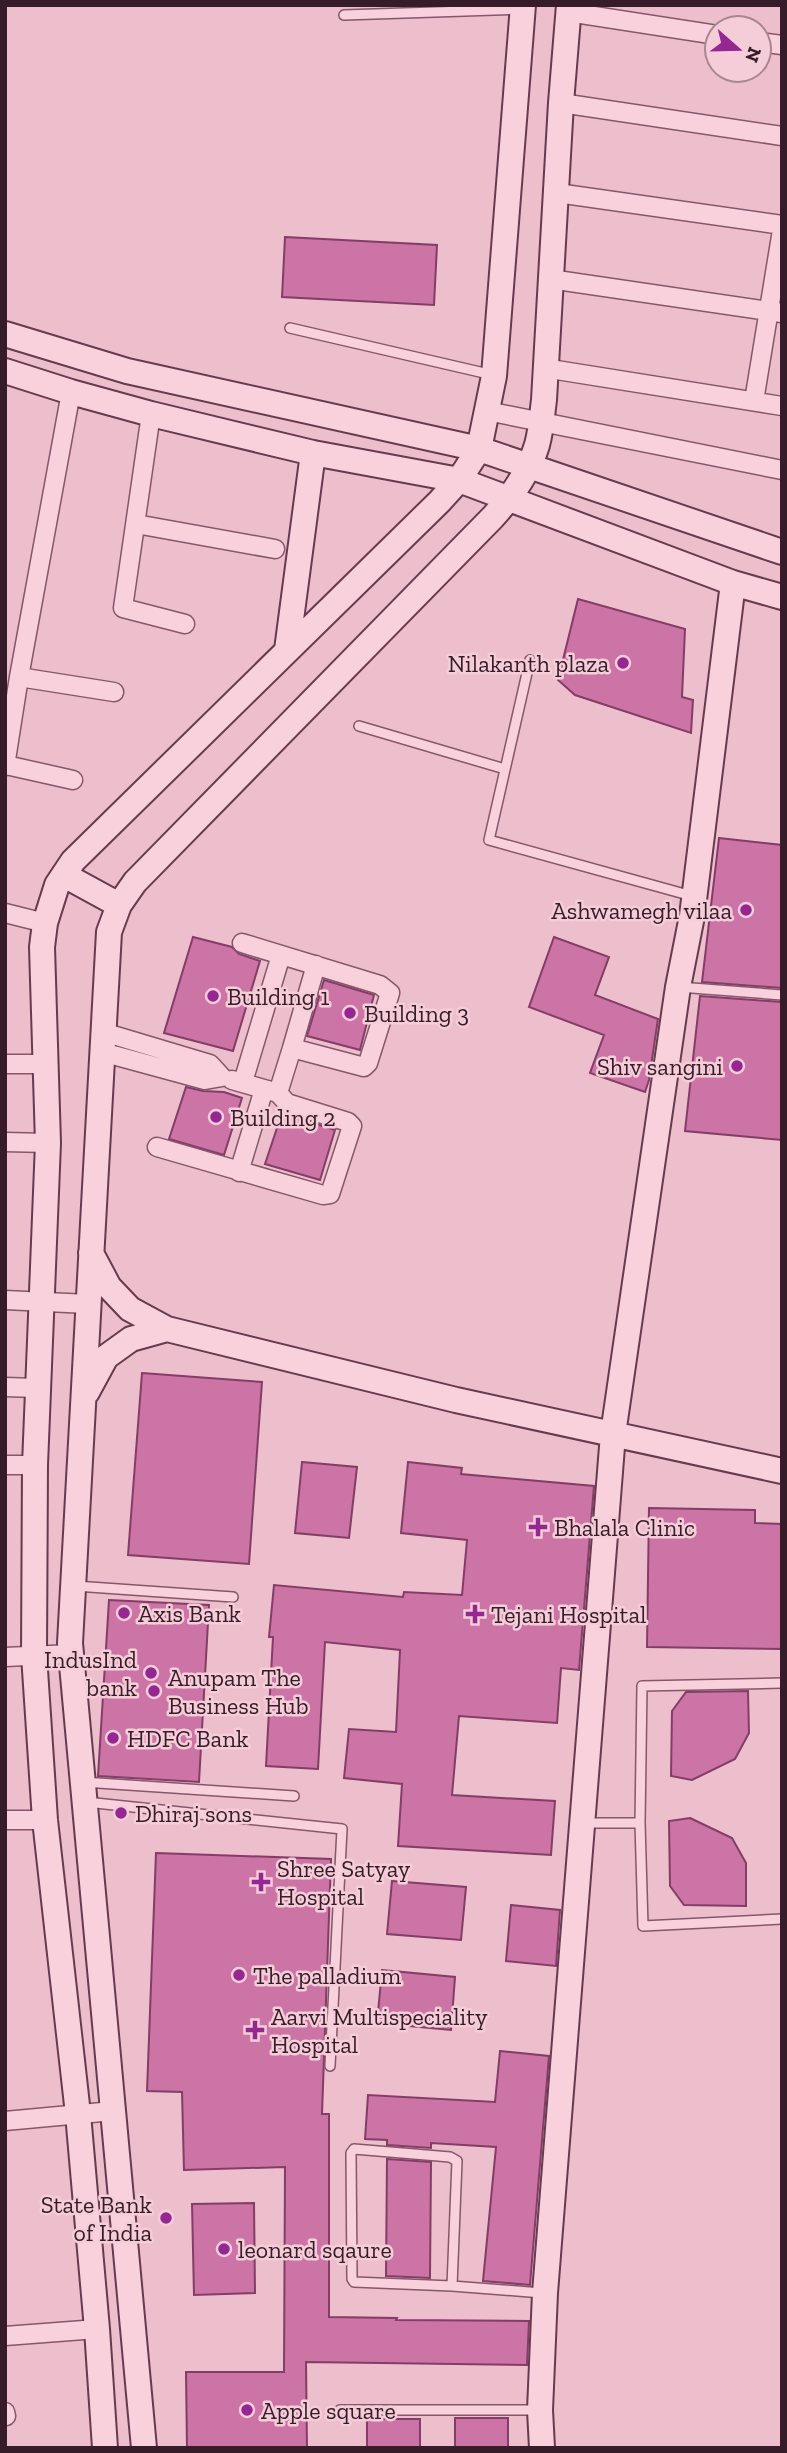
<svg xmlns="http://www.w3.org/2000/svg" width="787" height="2453" viewBox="0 0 787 2453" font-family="'Zilla Slab',serif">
  <rect width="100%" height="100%" fill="#edbecb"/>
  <path fill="#cb74a5" stroke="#843d66" stroke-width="2" d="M285,237l152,8 -3,60 -152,-8z
    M578,599l107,30 -3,68 11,3 -2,33 -116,-38 -17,-15z
    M719,838l63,7v143l-80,-6z
    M193,937l39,10 7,7 21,7 -27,90 -69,-18z
    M554,937l55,20 -14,38 63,24 -9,61 -4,12 -55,-19 14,-38 -75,-28z
    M324,980l50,15 -14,55 -53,-14z
    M700,996l82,6v138l-97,-9z
    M186,1087l17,4 21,1 18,6 -18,57 -55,-16z
    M282,1113l53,17 -15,50 -55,-16z
    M142,1373l120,9 -13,182 -121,-9z
    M302,1462l55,5 -8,71 -54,-5z
    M408,1462l54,6 -1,6 133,12 -15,184 -18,-2 -4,55 -98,-7 -7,79 103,6 -4,54 -153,-9 4,-62 -58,-6 5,-49 47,3 4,-82 -75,-8 -7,127 -52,-3 7,-129h-4l5,-52 129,12 1,-5 58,3 5,-55 -66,-7z
    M649,1508l106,2v13l27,1v125l-135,-2z
    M109,1600l100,5 -10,177 -101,-6z
    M748,1691l1,42 -14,26 -43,21 -21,-4 1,-65 14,-19z
    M690,1818l42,20 14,25v43l-62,-1 -14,-19 -1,-65z
    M156,1853l175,6 -9,255h7v203l68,1 -1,2 133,1 -2,44 -221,-3 1,86h-120l-1,-76h98l1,-205 -101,3 -2,-78 -35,-1z
    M392,1881l74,6 -5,53 -74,-6z
    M511,1905l49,5 -4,56 -50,-5z
    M382,1970l73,7 -4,53 -74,-7z
    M500,2051l49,5 -19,229 -47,-4 13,-134 -65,-4v5l-44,-3v-5l-22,-1 3,-44 127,7z
    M387,2159l44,3 -1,116 -44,-2z
    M254,2203l1,90 -61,2 -2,-91z
    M455,2418h53v30h-53z
    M367,2419h53v29h-53z"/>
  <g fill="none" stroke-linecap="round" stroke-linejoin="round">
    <g stroke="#85576b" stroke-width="12">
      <path id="lane" d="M344,15l178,-6
        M290,328l203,47
        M530,660l-41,180 203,56
        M359,726l146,43
        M679,987l103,8
        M75,1586l158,11
        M782,1683l-140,3 -2,137 3,103 139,-7
        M83,1782l211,14
        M86,1802l256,27 -12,237
        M584,1823h56
        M452,2286l5,-125 -7,-4 -96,-8 -3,4 1,126 2,3 98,4 90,7
        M340,2410h198"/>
    </g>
    <g stroke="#85576b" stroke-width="21">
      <path id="street" d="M568,12l149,23
        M759,42l23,3
        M561,103l221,33
        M557,193l225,32
        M550,279l232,34
        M544,368l238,38
        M754,401l28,-171
        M487,411l295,59
        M151,414l-28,194 62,16
        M136,524l139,25
        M19,677l95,15
        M6,765l67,15
        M5,766l14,-89 52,-285
        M5,913l40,10
        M242,943l138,42 10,8 -22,70 -4,4 -72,-19 24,-83
        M102,1052l103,28 17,-3 -12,-13 -107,-32
        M5,1064h41
        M232,1080l46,13 14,-45
        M243,1082l38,-127
        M5,1142l43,1
        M157,1147l166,48 7,-1 22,-68 -4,-4 -61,-19 -9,-10
        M239,1172l25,-83
        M5,1300l83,4
        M5,1387l32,1
        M5,1465h30
        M5,1657l67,-3
        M5,1820h40
        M5,2121l108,-10
        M5,2336l92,-7
        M5,2412l1,4"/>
    </g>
    <g stroke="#673a4f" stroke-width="28">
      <path id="secondary" d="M5,334l122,37 352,78 303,103
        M5,371l66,21 80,22 162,39 146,27 274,103 49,14
        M287,650l26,-197
        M64,875l55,30
        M91,1253l18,34 21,22 37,20 289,71 326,71
        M87,1392l19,-35 25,-18 36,-10
        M105,2448l-8,-119 -19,-215 -33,-294 -11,-165 1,-190 13,-322 -6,-196 3,-24 12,-38 16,-24 366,-359 20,-22 20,-31 15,-73 29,-371
        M144,2448l-74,-805 39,-711 10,-27 16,-23 358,-365c18,-20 36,-45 44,-72 4,-14 5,-30 7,-45l17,-297 8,-98
        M542,2448l-2,-38 5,-117 68,-859 65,-447 14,-71 41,-333"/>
    </g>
    <use href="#lane" stroke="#f8d1dc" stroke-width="9"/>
    <use href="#street" stroke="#f8d1dc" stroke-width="18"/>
    <use href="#secondary" stroke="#f8d1dc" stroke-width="24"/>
  </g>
  <g fill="#942792" stroke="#f5cdd8" stroke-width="2.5">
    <circle cx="623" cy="663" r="7"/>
    <circle cx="746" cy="910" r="7"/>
    <circle cx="213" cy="996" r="7"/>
    <circle cx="350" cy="1013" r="7"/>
    <circle cx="737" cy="1066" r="7"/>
    <circle cx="216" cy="1117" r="7"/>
    <path d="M534.5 1516.5h7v7h7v7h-7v7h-7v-7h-7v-7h7z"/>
    <circle cx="124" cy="1613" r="7"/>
    <path d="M471.5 1603.5h7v7h7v7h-7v7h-7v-7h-7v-7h7z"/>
    <circle cx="151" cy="1673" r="7"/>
    <circle cx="154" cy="1691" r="7"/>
    <circle cx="113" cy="1738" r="7"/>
    <circle cx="121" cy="1813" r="7"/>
    <path d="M257.5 1871.5h7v7h7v7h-7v7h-7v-7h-7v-7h7z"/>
    <circle cx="239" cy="1975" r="7"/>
    <path d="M251.5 2019.5h7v7h7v7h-7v7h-7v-7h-7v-7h7z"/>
    <circle cx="166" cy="2218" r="7"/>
    <circle cx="224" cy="2249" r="7"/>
    <circle cx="247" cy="2410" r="7"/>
  </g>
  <g text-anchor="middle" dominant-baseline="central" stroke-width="5" stroke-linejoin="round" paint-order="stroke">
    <g font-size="24" fill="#351c28" stroke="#f5cdd8" text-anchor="start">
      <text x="609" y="663" text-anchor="end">Nilakanth plaza</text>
      <text x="732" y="910" text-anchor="end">Ashwamegh vilaa</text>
      <text x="227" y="996">Building 1</text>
      <text x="364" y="1013">Building 3</text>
      <text x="723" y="1066" text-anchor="end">Shiv sangini</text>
      <text x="230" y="1117">Building 2</text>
      <text x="554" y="1527">Bhalala Clinic</text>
      <text x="138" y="1613">Axis Bank</text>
      <text x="491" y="1614">Tejani Hospital</text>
      <text x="137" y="1659" text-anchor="end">IndusInd<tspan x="137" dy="28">bank</tspan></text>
      <text x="168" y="1677">Anupam The<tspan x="168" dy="28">Business Hub</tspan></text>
      <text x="127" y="1738">HDFC Bank</text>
      <text x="135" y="1813">Dhiraj sons</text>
      <text x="277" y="1868">Shree Satyay<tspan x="277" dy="28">Hospital</tspan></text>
      <text x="253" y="1975">The palladium</text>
      <text x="271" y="2016">Aarvi Multispeciality<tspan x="271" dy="28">Hospital</tspan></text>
      <text x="152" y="2204" text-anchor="end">State Bank<tspan x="152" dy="28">of India</tspan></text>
      <text x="238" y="2249">leonard sqaure</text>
      <text x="261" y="2410">Apple square</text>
    </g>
  </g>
  <rect width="787" height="2453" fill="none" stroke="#351c28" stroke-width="14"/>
  <g transform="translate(738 49) rotate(110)"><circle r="33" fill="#f5cdd8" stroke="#a88692" stroke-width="2"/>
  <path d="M0-5L12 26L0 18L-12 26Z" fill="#942792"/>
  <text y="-10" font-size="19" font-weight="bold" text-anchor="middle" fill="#351c28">N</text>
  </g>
</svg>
